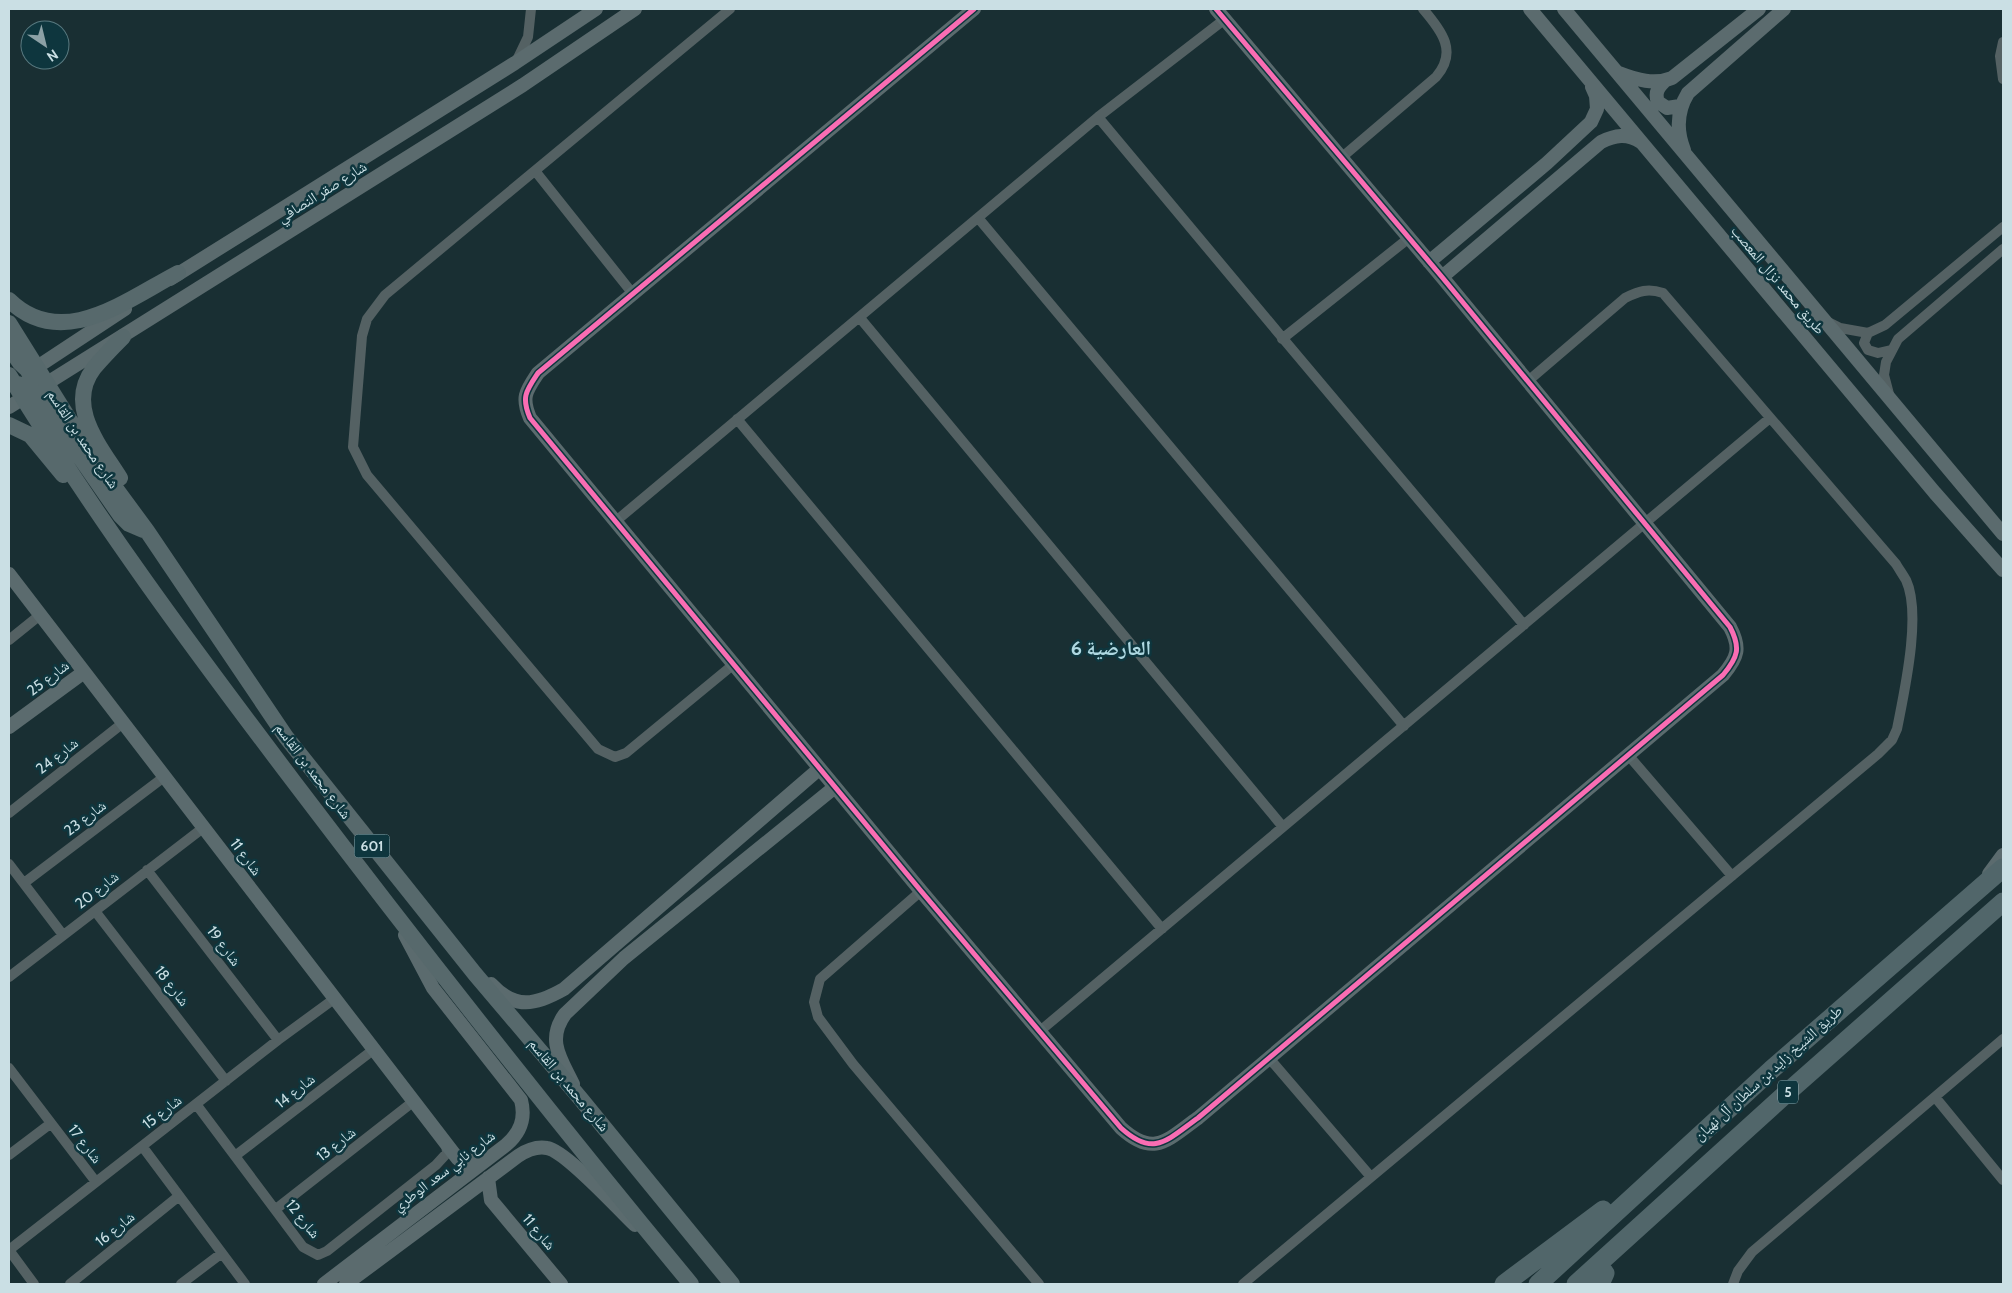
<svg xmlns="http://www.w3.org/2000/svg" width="2012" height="1293" viewBox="0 0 2012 1293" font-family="Cabin,'Noto Naskh Arabic',sans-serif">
  <rect width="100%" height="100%" fill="#192f33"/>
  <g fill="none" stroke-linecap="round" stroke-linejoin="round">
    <path stroke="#546163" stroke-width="10" d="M730,9l-345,286 -18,24 -5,17 -9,111 14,28 231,274 17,8 11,-4 108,-89
      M2003,42l-3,14 3,23
      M517,60l11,-23 3,-28
      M1098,117c141,170 284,339 426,508
      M1341,158l95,-81c22,-25 6,-46 -13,-68
      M536,172l97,122
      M979,219l425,507
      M860,318l423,509
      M1828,322l12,6 28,5 17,-8 118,-98
      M1868,333l-4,10 4,7 10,3 13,-3
      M1282,339l127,-101
      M1889,394l-5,-19 2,-13 12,-23 105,-90
      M737,419l425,510
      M616,521l482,-404 127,-98
      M9,640l31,-25
      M1629,756l103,120
      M9,813l114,-90
      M9,864l54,71
      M147,870l131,170
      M24,883l140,-106
      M921,891l-101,88 -6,23 4,15 35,47 186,220
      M95,911l131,170
      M9,977l194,-149
      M1040,1031l730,-613
      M1269,1058l102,119
      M9,1068l87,114
      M1935,1097l68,83
      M196,1104l107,143 15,8 9,-4 109,-86 11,-12 -1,-11
      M142,1146l103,138
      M9,1155l41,-31
      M235,1156l138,-106
      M276,1209l138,-108
      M34,1284l-25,-34 269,-210 56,-41
      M70,1284l109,-88
      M181,1284l41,-31
      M1243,1284l635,-530 14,-14 5,-11c7,-36 25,-115 9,-149 -3,-5 -7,-11 -10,-16l-233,-271c-15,-5 -24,-2 -38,5l-97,83
      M1733,1284l5,-13 14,-19 251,-213"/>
    <path stroke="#5b6b6e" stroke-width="14" d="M974,9l-436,364c-12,18 -17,24 -8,45l391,473 200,237c33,30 46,12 77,-10l525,-443c15,-18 18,-27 7,-48l-288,-350 -226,-268
      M1530,9l405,484 68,77
      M1564,9l439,525
      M1619,73c18,7 35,12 53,5l87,-69
      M1666,80c-7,6 -12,12 -8,22l9,6 13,-2
      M1684,150c-8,-20 -7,-39 4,-57l96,-84
      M1429,262l118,-99 44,-41 6,-13 -1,-13 -4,-9
      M1442,277l159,-135c14,-7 26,-9 40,0
      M170,279l345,-216 81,-54
      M28,373l97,-64
      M9,407l514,-322 112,-76
      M9,574l449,585 24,3
      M9,727l75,-55
      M1989,874l14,-19
      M491,984c24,26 45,21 73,5l255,-220
      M573,1084c-12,-25 -27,-44 -8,-70l59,-56 211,-171
      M488,1178l3,22 70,84
      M324,1284l182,-139c14,-12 20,-26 15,-45l-88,-112 -28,-53
      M346,1284l172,-128c9,-6 18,-10 29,-8 19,3 71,61 88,77"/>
    <path stroke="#57696c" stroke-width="16" d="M9,300c53,52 117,0 169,-27
      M9,323l85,136 53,72 139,206 189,237 105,124 152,186
      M9,347l11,16 15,14
      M9,375c86,142 185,275 285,407 129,170 261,338 397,502
      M13,383l14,3 10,9 83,120 9,9 14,6
      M9,425l21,10 33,40
      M120,478c-20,-32 -55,-72 -26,-110 9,-11 19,-21 29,-31"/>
    <path stroke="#51666a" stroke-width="19" d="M1504,1284l99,-74
      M1538,1284l233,-214 232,-202
      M1576,1284l213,-193 214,-189
      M1600,1284l5,-11"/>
    <g stroke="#0e363e" stroke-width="8">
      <path id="cycleway" d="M974,9l-436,364c-12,18 -17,24 -8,45l391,473 200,237c33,30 46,12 77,-10l525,-443c15,-18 18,-27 7,-48l-288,-350 -226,-268"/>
    </g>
    <use href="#cycleway" stroke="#f96db3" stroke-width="5"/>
  </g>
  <g text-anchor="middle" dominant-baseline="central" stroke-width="5" stroke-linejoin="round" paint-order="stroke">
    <g fill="#0e363e" stroke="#92acb2" stroke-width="1">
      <rect x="354.5" y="834.5" width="35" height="23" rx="4"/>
      <rect x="1778" y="1080.5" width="20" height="23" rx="4"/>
    </g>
    <g font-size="14" font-weight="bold" fill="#cadfe4">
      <text x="372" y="846">601</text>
      <text x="1788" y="1092">5</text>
    </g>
    <g font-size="15" fill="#cadfe4" stroke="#0e363e">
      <text transform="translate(322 192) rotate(-32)">شارع صقر النصافي</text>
      <text transform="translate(1778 280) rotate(50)">طريق محمد نزال المعصب</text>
      <text transform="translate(83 439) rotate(56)">شارع محمد بن القاسم</text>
      <text transform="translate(48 678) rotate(-37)">شارع 25</text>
      <text transform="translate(57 756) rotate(-38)">شارع 24</text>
      <text transform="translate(313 771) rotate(53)">شارع محمد بن القاسم</text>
      <text transform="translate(85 818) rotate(-37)">شارع 23</text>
      <text transform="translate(246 857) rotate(53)">شارع 11</text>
      <text transform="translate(97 890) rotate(-38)">شارع 20</text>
      <text transform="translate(224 946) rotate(53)">شارع 19</text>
      <text transform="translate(172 986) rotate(52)">شارع 18</text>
      <text transform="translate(1768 1073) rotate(-42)">طريق الشيخ زايد بن سلطان آل نهيان</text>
      <text transform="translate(569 1085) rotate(50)">شارع محمد بن القاسم</text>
      <text transform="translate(295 1091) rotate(-38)">شارع 14</text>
      <text transform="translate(162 1112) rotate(-38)">شارع 15</text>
      <text transform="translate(85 1144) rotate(52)">شارع 17</text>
      <text transform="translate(336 1144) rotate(-38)">شارع 13</text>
      <text transform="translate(444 1171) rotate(-37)">شارع نابي سعد الوطري</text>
      <text transform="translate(303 1219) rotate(51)">شارع 12</text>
      <text transform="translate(115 1229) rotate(-39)">شارع 16</text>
      <text transform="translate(539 1232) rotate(50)">شارع 11</text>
    </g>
    <g font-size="20" font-weight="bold" fill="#aed8e1" stroke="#0e363e">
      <text x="1111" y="648">العارضية 6</text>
    </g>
  </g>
  <rect width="2012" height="1293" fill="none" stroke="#cadfe4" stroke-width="20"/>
  <g transform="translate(45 45) rotate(145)"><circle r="24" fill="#0e363e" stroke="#597a80"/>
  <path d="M0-4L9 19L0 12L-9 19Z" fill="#8ca1a6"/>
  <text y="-8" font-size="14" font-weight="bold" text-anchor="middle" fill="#cadfe4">N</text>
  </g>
</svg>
